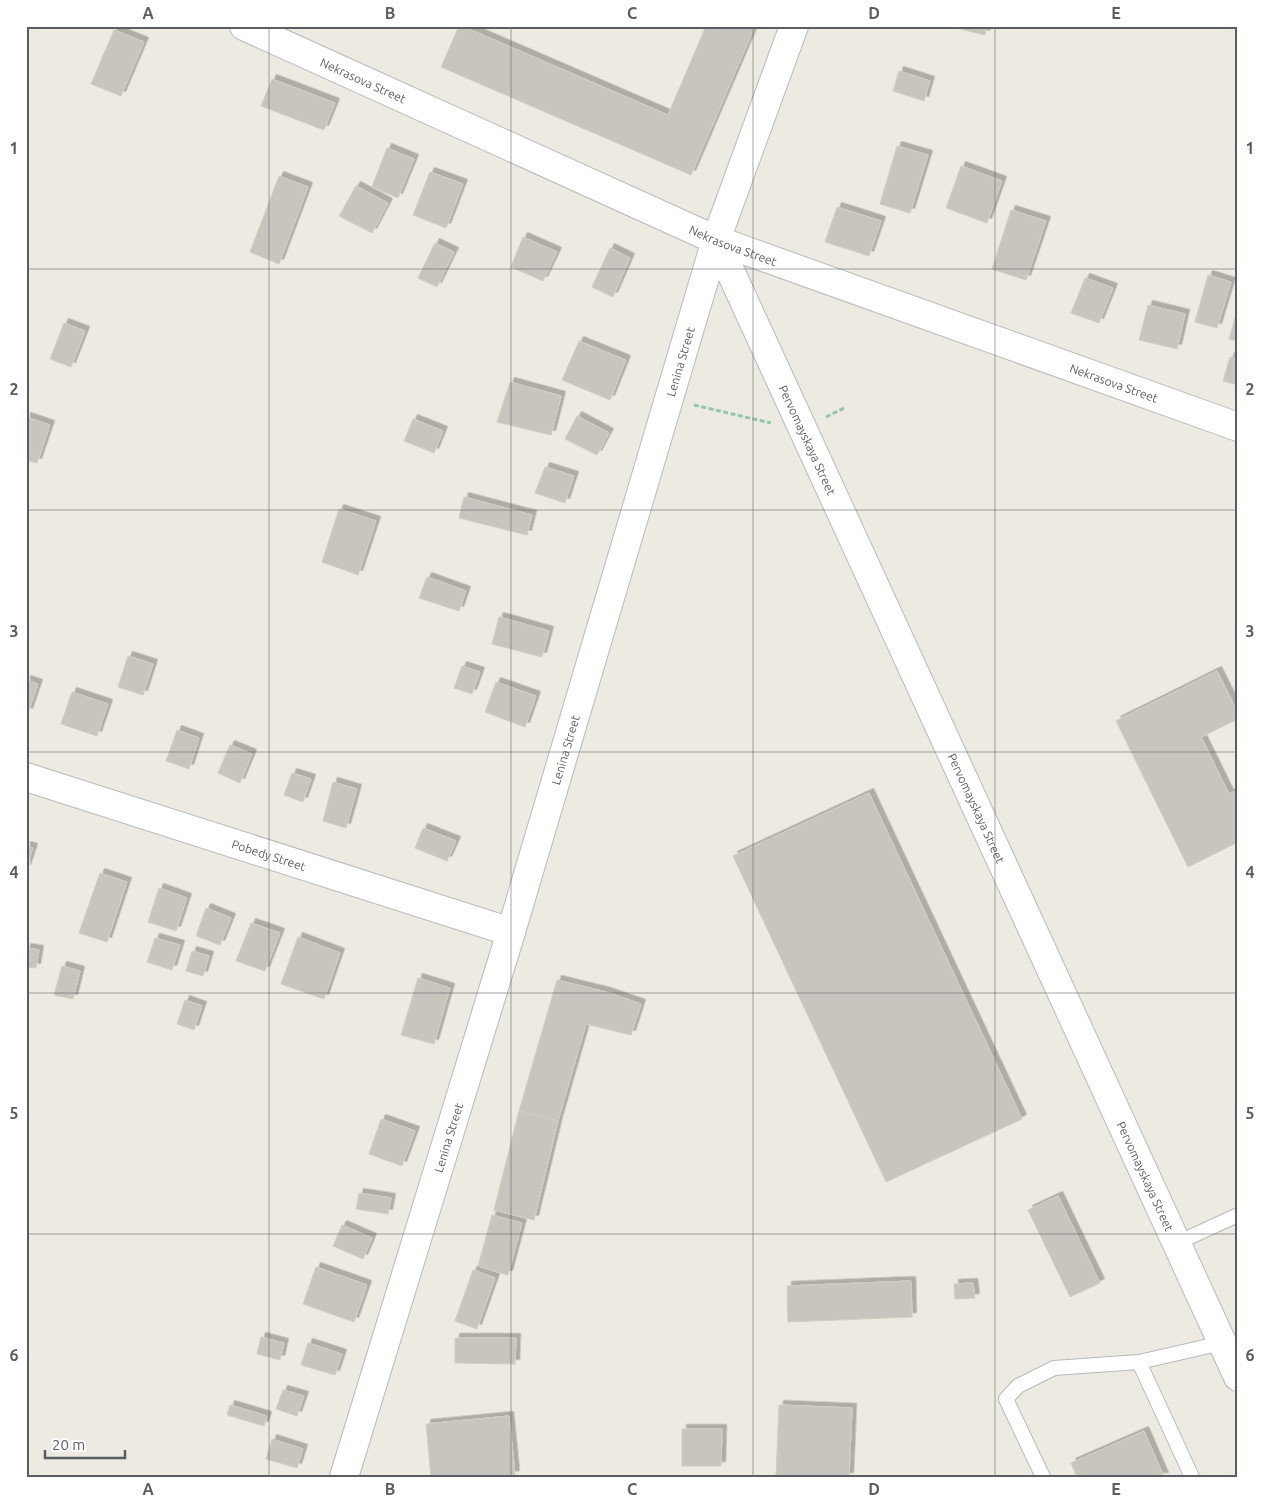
<svg xmlns="http://www.w3.org/2000/svg" width="1264" height="1503" viewBox="0 0 1264 1503" font-family="Ubuntu,sans-serif">
  <defs>
    <filter id="shadow"><feDropShadow dx="4.5" dy="-4.5" stdDeviation="0" flood-color="#0004"/></filter>
  </defs>
  <rect width="100%" height="100%" fill="#edebe1"/>
  <path fill="#c8c5be" stroke="#d1cdbf" filter="url(#shadow)" d="M459,26h3l206,89 38,-89h49l-64,149 -250,-108z
    M948,26h39l-2,9z
    M114,30l30,12 -23,54 -30,-12z
    M899,71l31,10 -6,20 -31,-10z
    M272,79l63,24 -11,27 -63,-24z
    M897,146l31,9 -18,58 -30,-9z
    M387,148l27,11 -16,39 -26,-11z
    M961,166l41,15 -15,42 -41,-15z
    M430,172l33,12 -17,44 -33,-13z
    M279,176l29,11 -29,77 -29,-12z
    M356,186l32,17 -16,30 -33,-17z
    M837,207l44,14 -12,35 -44,-14z
    M1011,210l35,11 -20,59 -34,-11z
    M523,237l34,15 -14,29 -32,-14z
    M435,243l19,9 -17,35 -19,-9z
    M610,248l20,10 -17,39 -21,-10z
    M1208,275l23,7 -14,46 -22,-6z
    M1085,278l28,10 -14,35 -28,-10z
    M1148,305l37,9 -8,35 -38,-9z
    M1238,308v33l-9,-2z
    M64,323l21,8 -14,36 -21,-8z
    M579,341l47,19 -16,40 -48,-20z
    M1230,357l8,2v26l-15,-4z
    M510,382l51,14 -10,39 -54,-13z
    M577,416l32,17 -12,22 -32,-16z
    M26,417l24,8 -13,38 -11,-3z
    M413,419l30,12 -9,22 -30,-12z
    M545,467l29,9 -9,27 -30,-10z
    M464,497l68,18 -5,20 -68,-17z
    M339,509l37,12 -18,54 -36,-13z
    M427,577l39,14 -7,20 -40,-13z
    M499,617l50,14 -7,26 -50,-13z
    M128,656l25,8 -10,31 -25,-8z
    M462,666l18,6 -8,22 -18,-6z
    M1217,671l21,42v6l-37,18 28,57 9,-4v52l-50,25 -72,-146z
    M26,680l12,4 -10,29 -2,-1z
    M496,682l40,14 -11,31 -40,-15z
    M72,692l36,12 -11,32 -36,-12z
    M177,730l22,8 -10,31 -23,-8z
    M230,745l22,9 -12,29 -22,-10z
    M292,773l19,6 -8,23 -19,-7z
    M333,782l24,7 -11,39 -23,-7z
    M869,793l153,326 -136,63 -153,-326z
    M423,828l33,13 -9,20 -32,-13z
    M26,846l7,2 -7,21z
    M100,873l27,9 -20,60 -28,-9z
    M159,888l28,10 -11,33 -28,-9z
    M206,908l25,10 -11,27 -24,-9z
    M251,923l29,10 -15,38 -29,-10z
    M298,937l42,16 -16,46 -43,-15z
    M155,938l25,7 -8,25 -25,-8z
    M26,948l13,2 -3,18 -10,-1z
    M192,951l17,5 -6,20 -17,-5z
    M62,966l18,5 -7,28 -19,-4z
    M418,978l32,10 -16,56 -33,-9z
    M557,980l49,12 35,12 -10,31 -45,-11 -28,97 -39,-10z
    M185,1000l17,6 -8,24 -17,-6z
    M519,1111l39,10 -24,99 -40,-10z
    M381,1119l34,12 -13,35 -33,-12z
    M359,1193l32,5 -3,16 -32,-5z
    M1058,1196l42,87 -30,14 -42,-87z
    M492,1215l30,8 -14,52 -30,-9z
    M342,1225l30,13 -9,21 -30,-13z
    M316,1267l51,18 -13,37 -51,-18z
    M473,1270l22,8 -18,51 -22,-8z
    M911,1281l1,36 -124,5 -1,-36z
    M973,1283l2,15 -20,1 -1,-15z
    M261,1337l23,6 -4,17 -23,-6z
    M455,1338h61l-1,26 -60,-1z
    M308,1343l34,11 -7,21 -34,-10z
    M283,1390l21,6 -7,20 -21,-7z
    M230,1405l37,11 -3,10 -37,-11z
    M779,1405l73,3 -3,69h-73z
    M509,1416l6,59 -18,2h-66l-5,-53z
    M682,1429h40l-1,37h-39z
    M1144,1431l20,46h-87l-6,-14z
    M272,1439l31,10 -6,19 -31,-9z"/>
  <g fill="none" stroke-linecap="round" stroke-linejoin="round">
    <g stroke="#b7b9be" stroke-width="16">
      <path id="lane" d="M1177,1243l61,-28
        M1043,1477l-37,-78 12,-13 36,-18 85,-6
        M1192,1477l-53,-115 83,-19"/>
    </g>
    <g stroke="#b7b9be" stroke-width="30">
      <g id="street">
        <path id="s1" d="M244,26l472,214 522,187"/>
        <path id="s2" d="M26,777l485,155"/>
      </g>
    </g>
    <g stroke="#b7bac0" stroke-width="30">
      <g id="secondary">
        <path id="s3" d="M716,240l522,1137"/>
        <path id="s4" d="M344,1477l167,-545 205,-692 78,-214"/>
      </g>
    </g>
    <path stroke="#96c6a7" stroke-width="3" stroke-dasharray="5 2.5" stroke-linecap="butt" d="M694,405l77,18
      M826,417l20,-10"/>
    <use href="#lane" stroke="#fff" stroke-width="14"/>
    <use href="#street" stroke="#fff" stroke-width="28"/>
    <use href="#secondary" stroke="#fff" stroke-width="28"/>
  </g>
  <path fill="none" stroke="#5a5d62" stroke-width="1" stroke-opacity="0.55" d="M269,26v1451M511,26v1451M753,26v1451M995,26v1451M26,269h1212M26,510h1212M26,752h1212M26,993h1212M26,1234h1212"/>
  <g text-anchor="middle" dominant-baseline="central" stroke-width="4" stroke-linejoin="round" paint-order="stroke">
    <g font-size="12" fill="#5a5d62" stroke="#fff">
      <text stroke="none"><textPath href="#s1" startOffset="131">Nekrasova Street</textPath></text>
      <text stroke="none"><textPath href="#s1" startOffset="536">Nekrasova Street</textPath></text>
      <text stroke="none"><textPath href="#s4" startOffset="1165">Lenina Street</textPath></text>
      <text stroke="none"><textPath href="#s1" startOffset="941">Nekrasova Street</textPath></text>
      <text stroke="none"><textPath href="#s3" startOffset="220">Pervomayskaya Street</textPath></text>
      <text stroke="none"><textPath href="#s4" startOffset="760">Lenina Street</textPath></text>
      <text stroke="none"><textPath href="#s3" startOffset="625">Pervomayskaya Street</textPath></text>
      <text stroke="none"><textPath href="#s2" startOffset="255">Pobedy Street</textPath></text>
      <text stroke="none"><textPath href="#s4" startOffset="355">Lenina Street</textPath></text>
      <text stroke="none"><textPath href="#s3" startOffset="1030">Pervomayskaya Street</textPath></text>
    </g>
  </g>
  <rect width="1264" height="1503" fill="none" stroke="#ffffff" stroke-width="55"/>
  <path d="M45 1450v8h80v-8" fill="none" stroke="#5a5d62" stroke-width="2.5"/>
  <text x="52" y="1450" font-size="15" fill="#5a5d62" stroke="#ffffff" stroke-width="4" paint-order="stroke">20 m</text>
  <rect x="28" y="28" width="1208" height="1448" fill="none" stroke="#5a5d62" stroke-width="2"/>
  <g font-size="16" text-anchor="middle" font-weight="bold" fill="#5a5d62">
    <text x="148" y="19">A</text>
    <text x="390" y="19">B</text>
    <text x="632" y="19">C</text>
    <text x="874" y="19">D</text>
    <text x="1116" y="19">E</text>
    <text x="14" y="154">1</text>
    <text x="1250" y="154">1</text>
    <text x="14" y="395">2</text>
    <text x="1250" y="395">2</text>
    <text x="14" y="637">3</text>
    <text x="1250" y="637">3</text>
    <text x="14" y="878">4</text>
    <text x="1250" y="878">4</text>
    <text x="14" y="1119">5</text>
    <text x="1250" y="1119">5</text>
    <text x="14" y="1361">6</text>
    <text x="1250" y="1361">6</text>
    <text x="148" y="1495">A</text>
    <text x="390" y="1495">B</text>
    <text x="632" y="1495">C</text>
    <text x="874" y="1495">D</text>
    <text x="1116" y="1495">E</text>
  </g>
</svg>
